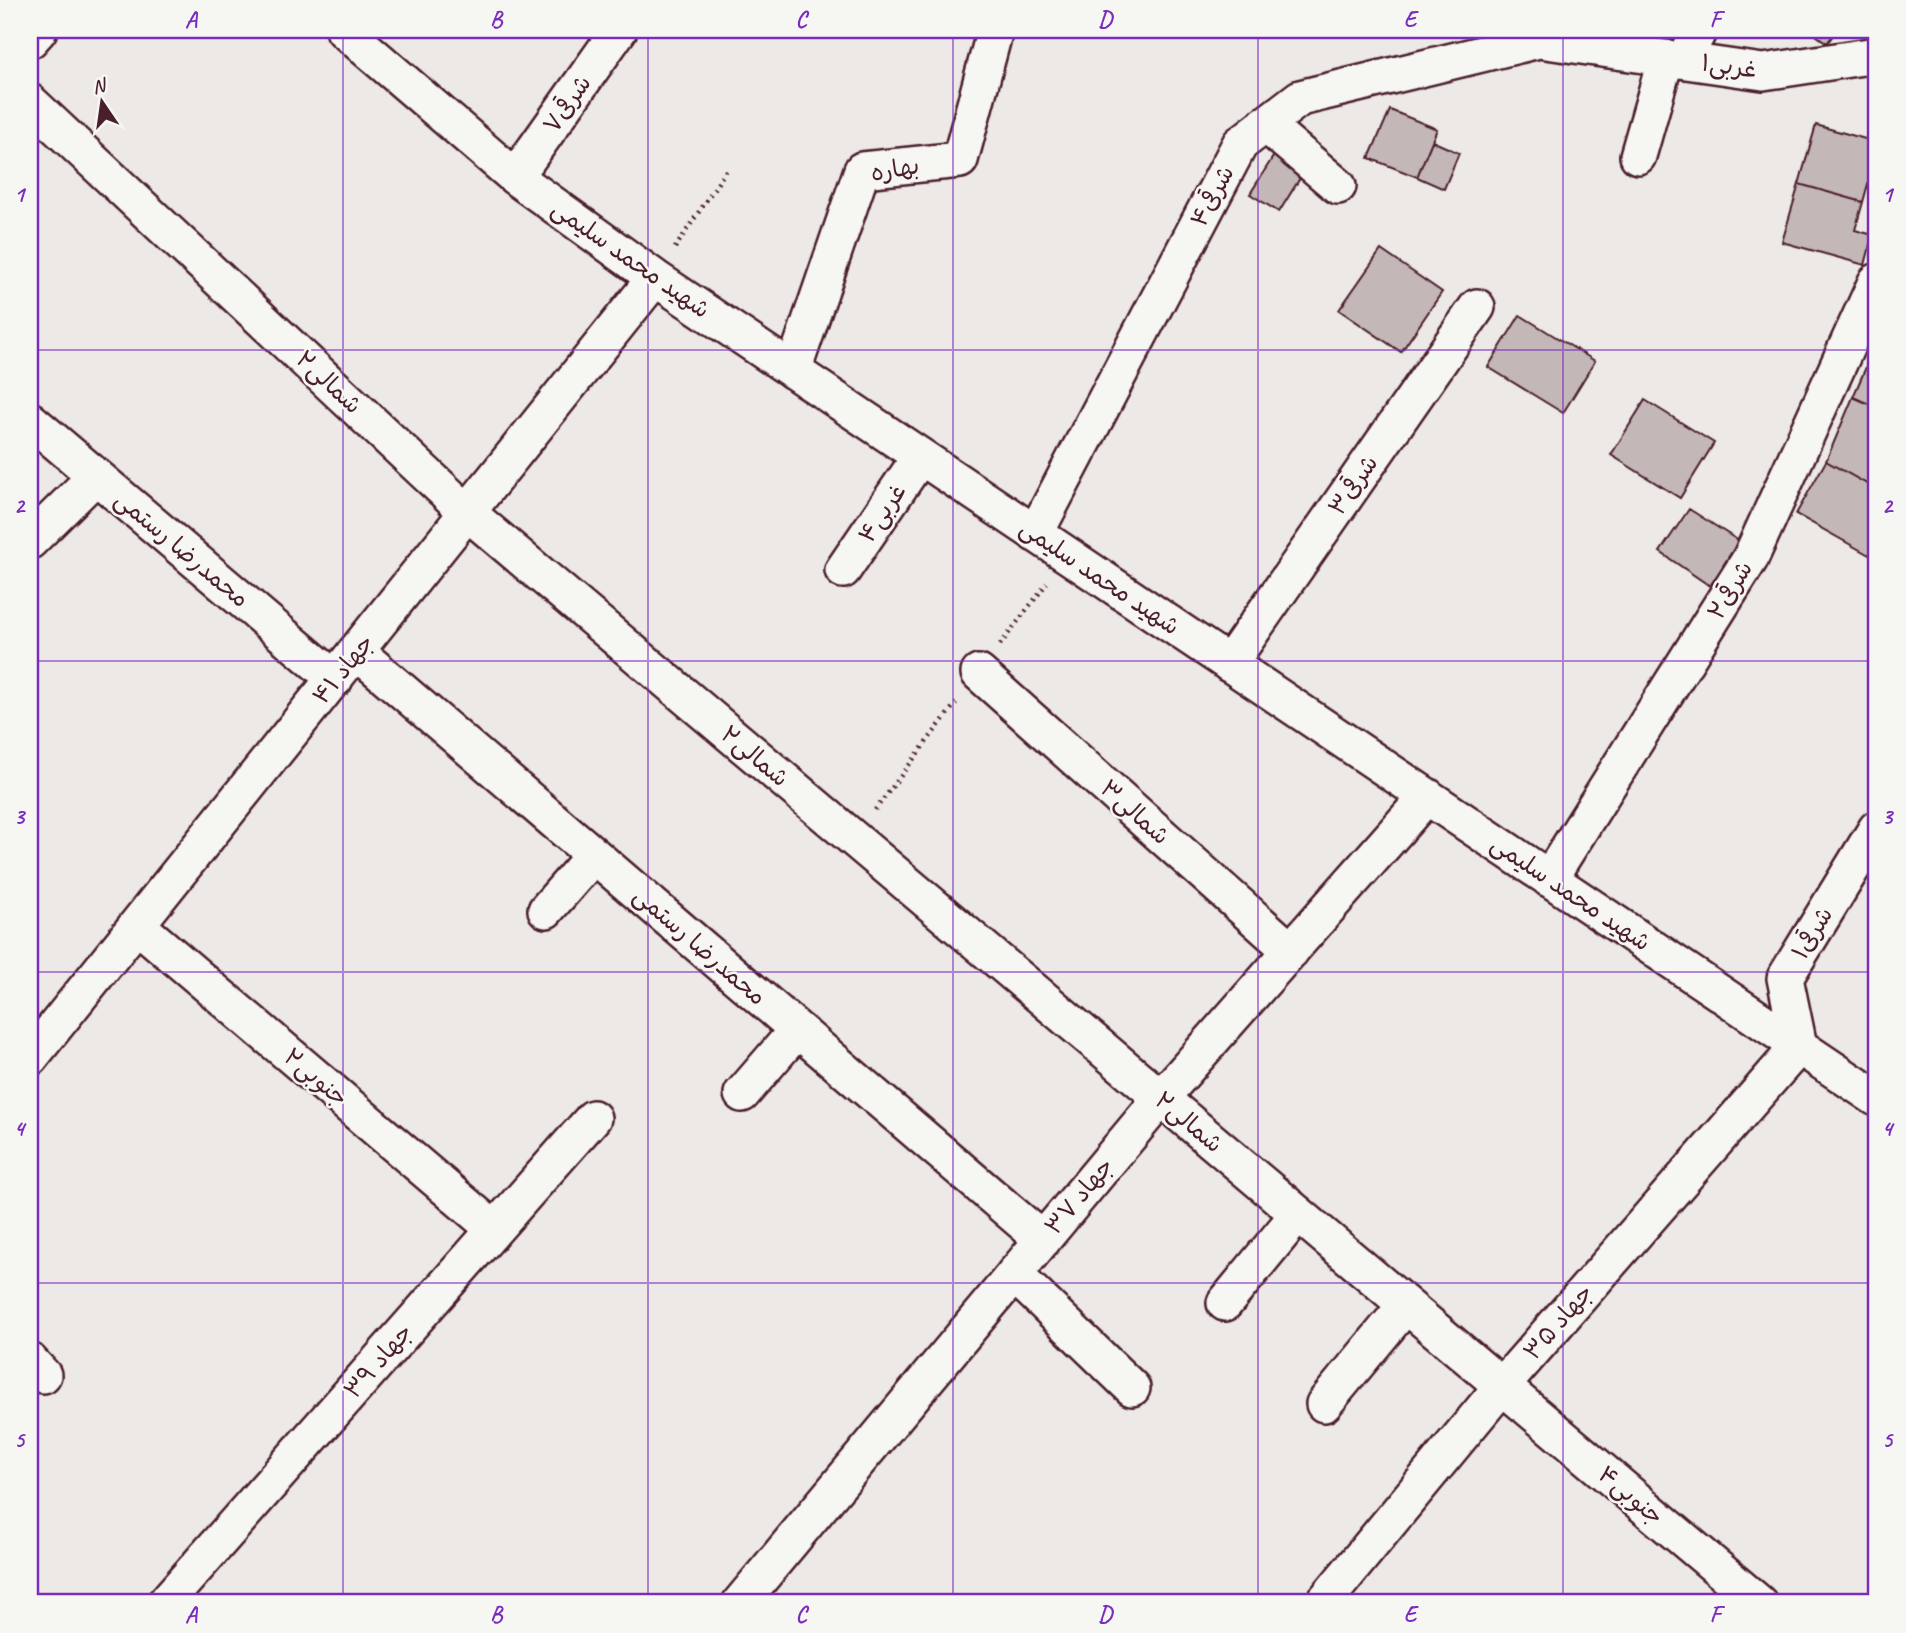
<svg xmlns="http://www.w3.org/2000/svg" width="1906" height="1633" viewBox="0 0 1906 1633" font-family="Caveat,'Playpen Sans Arabic',sans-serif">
  <rect width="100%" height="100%" fill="#ece9e6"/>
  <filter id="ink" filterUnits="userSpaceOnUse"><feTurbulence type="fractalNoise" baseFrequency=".0143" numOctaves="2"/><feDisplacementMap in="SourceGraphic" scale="14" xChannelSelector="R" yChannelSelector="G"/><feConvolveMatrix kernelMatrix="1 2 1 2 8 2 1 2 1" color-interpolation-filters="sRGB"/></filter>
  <g filter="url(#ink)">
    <path fill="#c4b7b7" stroke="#4a1f2b" stroke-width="2" d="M1588,30h59l-1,9z
      M1809,30h28l-10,13z
      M1390,110l47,19 -20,48 -48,-19z
      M1816,125l60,17v13l-13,47 -64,-18z
      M1432,141l27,12 -15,36 -27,-12z
      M1281,144l29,18 -31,50 -29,-18z
      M1799,184l64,18 -8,28 18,5 -8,30 -83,-23z
      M1381,250l61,42 -41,60 -62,-42z
      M1520,315l75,46 -32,52 -75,-46z
      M1876,344v63l-23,-10z
      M1853,397l23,10v82l-50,-28z
      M1645,400l69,43 -34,55 -69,-43z
      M1826,461l50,28v54l-7,12 -73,-41z
      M1689,509l50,32 -29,45 -50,-34z"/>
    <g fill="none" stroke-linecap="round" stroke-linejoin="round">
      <g stroke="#4a1f2b" stroke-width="40">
        <path id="street" d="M344,30l171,147 140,101 1221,820
          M30,40l9,-10
          M1684,60l15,-30
          M30,102l438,411 1291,1090
          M1265,124l73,62
          M1638,156l28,-98
          M515,177l104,-147
          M793,371l69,-201 98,-10 35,-130
          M30,420l305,259
          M1035,534l205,-390 60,-46 239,-58 224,32 113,-17
          M30,541l66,-65
          M843,570l77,-113
          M357,652l686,588
          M1229,664l248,-357
          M979,673l312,278
          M1549,879l201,-320 126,-277
          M546,910l48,-55
          M137,925l357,304
          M30,1058l625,-780
          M742,1094l55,-64
          M1014,1274l118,114
          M1225,1303l73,-89
          M30,1361l13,14
          M1324,1404l82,-99
          M165,1603l428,-485
          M740,1603l421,-505 266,-302
          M1323,1603l179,-217 297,-340 -14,-68 91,-149"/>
      </g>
      <path stroke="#4a1f2b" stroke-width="4.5" stroke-dasharray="2 5" stroke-linecap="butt" d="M675,248l52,-79
        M1000,645l47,-62
        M875,810l81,-107"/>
      <use href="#street" stroke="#f6f6f2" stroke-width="35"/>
    </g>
  </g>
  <path fill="none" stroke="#7b2cbf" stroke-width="2" stroke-opacity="0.55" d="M343,30v1573M648,30v1573M953,30v1573M1258,30v1573M1563,30v1573M30,350h1846M30,661h1846M30,972h1846M30,1283h1846"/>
  <g text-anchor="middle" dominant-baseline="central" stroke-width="5" stroke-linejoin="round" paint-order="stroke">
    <g font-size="24" fill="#4a1f2b" stroke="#f6f6f2">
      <text transform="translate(1729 66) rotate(8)">غربی۱</text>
      <text transform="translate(567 104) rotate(-55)">شرقی۷</text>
      <text transform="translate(895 169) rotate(-10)">بهاره</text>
      <text transform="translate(1212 196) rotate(-62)">شرقی۴</text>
      <text transform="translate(631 259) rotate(35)">شهید محمد سلیمی</text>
      <text transform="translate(329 382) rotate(43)">شمالی۲</text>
      <text transform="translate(1353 485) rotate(-55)">شرقی۳</text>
      <text transform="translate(882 513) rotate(-56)">غربی۴</text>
      <text transform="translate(182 549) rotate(40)">محمدرضا رستمی</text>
      <text transform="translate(1100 577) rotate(34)">شهید محمد سلیمی</text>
      <text transform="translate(1730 590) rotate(-59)">شرقی۲</text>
      <text transform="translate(343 669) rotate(-51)">جهاد ۴۱</text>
      <text transform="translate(755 756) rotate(40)">شمالی۲</text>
      <text transform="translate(1135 812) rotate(42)">شمالی۳</text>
      <text transform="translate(1571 893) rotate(34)">شهید محمد سلیمی</text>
      <text transform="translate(1812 933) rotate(-59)">شرقی۱</text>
      <text transform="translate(700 946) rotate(41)">محمدرضا رستمی</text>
      <text transform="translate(316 1077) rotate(40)">جنوبی۲</text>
      <text transform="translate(1189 1122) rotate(40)">شمالی۲</text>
      <text transform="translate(1079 1196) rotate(-50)">جهاد ۳۷</text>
      <text transform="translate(1558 1322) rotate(-49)">جهاد ۳۵</text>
      <text transform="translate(378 1361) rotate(-49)">جهاد ۳۹</text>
      <text transform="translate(1631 1495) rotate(40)">جنوبی۴</text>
    </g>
  </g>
  <rect width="1906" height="1633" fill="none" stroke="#f6f6f2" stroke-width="77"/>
  <g transform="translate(102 102) rotate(347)" stroke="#f6f6f2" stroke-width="5" paint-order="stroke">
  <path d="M0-5L12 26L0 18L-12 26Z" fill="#4a1f2b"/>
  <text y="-10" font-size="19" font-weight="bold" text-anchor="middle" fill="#4a1f2b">N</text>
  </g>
  <rect x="38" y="38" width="1830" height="1556" fill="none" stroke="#7b2cbf" stroke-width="2.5"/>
  <g font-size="23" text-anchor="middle" font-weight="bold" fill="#7b2cbf">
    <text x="191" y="27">A</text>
    <text x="496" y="27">B</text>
    <text x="801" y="27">C</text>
    <text x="1105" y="27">D</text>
    <text x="1410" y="27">E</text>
    <text x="1715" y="27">F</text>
    <text x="19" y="202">1</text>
    <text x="1887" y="202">1</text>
    <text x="19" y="513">2</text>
    <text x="1887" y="513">2</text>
    <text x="19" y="824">3</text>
    <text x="1887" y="824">3</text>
    <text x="19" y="1136">4</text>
    <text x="1887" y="1136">4</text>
    <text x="19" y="1447">5</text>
    <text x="1887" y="1447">5</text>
    <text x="191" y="1622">A</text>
    <text x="496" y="1622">B</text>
    <text x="801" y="1622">C</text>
    <text x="1105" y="1622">D</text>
    <text x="1410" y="1622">E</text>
    <text x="1715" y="1622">F</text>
  </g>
</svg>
